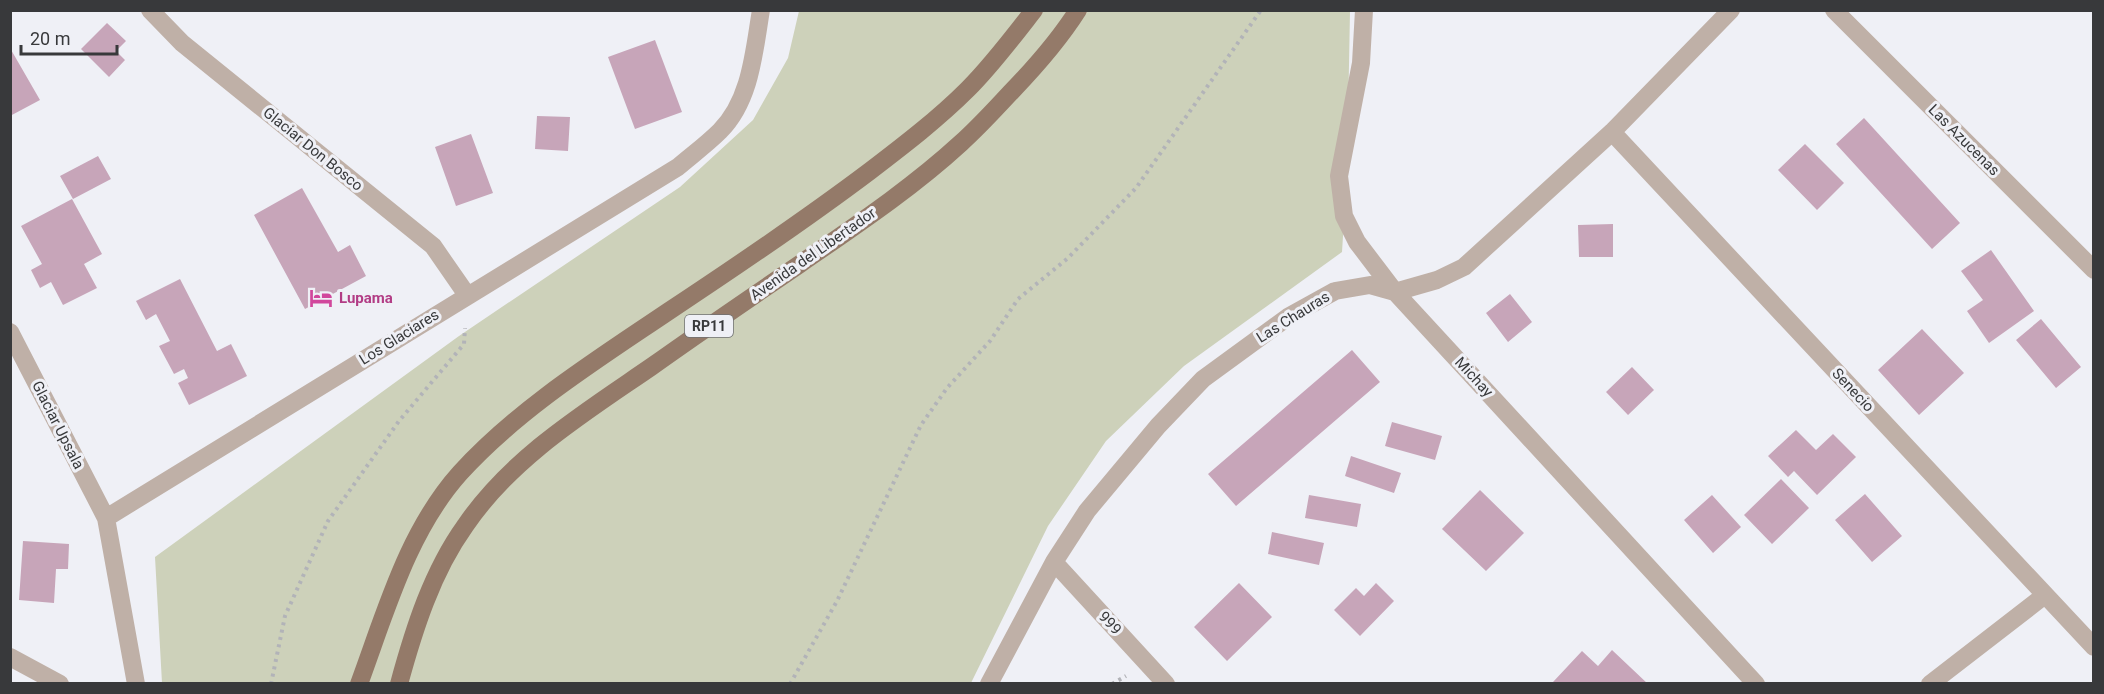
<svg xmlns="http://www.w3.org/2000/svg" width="2104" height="694" viewBox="0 0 2104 694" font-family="Roboto,sans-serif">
  <rect width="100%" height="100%" fill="#eff0f6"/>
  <path fill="#cdd1ba" d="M799,11h551l-3,161 -5,80 -158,114 -78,75 -58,85 -77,157h-809l-7,-126 304,-221 221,-149 73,-67 35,-62z"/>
  <path fill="#c7a5b9" d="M107,23l19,18 -10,10 9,9 -16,17 -28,-28z
    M655,40l27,72 -47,17 -27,-72z
    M10,48l30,52 -30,16z
    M537,116l33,1 -2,34 -33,-2z
    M1864,118l96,105 -28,26 -96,-105z
    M471,134l22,59 -37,13 -21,-59z
    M1805,144l39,39 -27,27 -39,-40z
    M98,156l13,23 -38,20 -13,-23z
    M302,188l36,64 12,-7 16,31 -61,33 -51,-94z
    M72,199l30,55 -18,10 13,24 -34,17 -12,-23 -11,6 -9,-18 11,-6 -21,-38z
    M1613,224v33h-34l-1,-32z
    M1991,250l43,61 -45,32 -22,-32 16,-11 -22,-29z
    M180,279l37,72 14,-7 16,32 -58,29 -11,-22 10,-5 -4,-9 -10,5 -15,-28 11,-5 -14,-27 -10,6 -10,-19z
    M1510,294l22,28 -24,20 -22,-29z
    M2041,319l40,48 -25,21 -40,-48z
    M1922,329l42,44 -45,42 -41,-45z
    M1352,350l28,32 -144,124 -28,-32z
    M1632,367l22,23 -26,25 -22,-23z
    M1392,422l50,14 -7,24 -50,-14z
    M1796,430l20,20 17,-16 23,23 -39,38 -23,-24 -6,6 -20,-21z
    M1351,456l50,17 -7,20 -49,-17z
    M1781,479l28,29 -37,36 -28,-29z
    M1480,490l44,43 -38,38 -44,-42z
    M1865,494l37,42 -30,26 -37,-42z
    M1309,495l52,9 -4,23 -52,-9z
    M1712,495l29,32 -28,26 -29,-33z
    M1272,532l52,11 -5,22 -51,-11z
    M23,541l46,3 -1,25h-12l-2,34 -35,-3z
    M1239,583l33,34 -45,44 -33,-34z
    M1376,583l18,18 -34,35 -26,-26 22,-22 8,8z
    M1612,650l36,34h-93l-2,-2 29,-31 16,15z"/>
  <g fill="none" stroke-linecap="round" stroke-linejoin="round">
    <path stroke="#b2b3b8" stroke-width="4" stroke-dasharray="3 4.5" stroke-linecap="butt" d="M271,684l14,-68 43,-95 71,-100 65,-77 1,-16
      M790,684l47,-83 84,-176 26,-37 43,-47 28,-42 50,-41 68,-70 125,-178
      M1112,684l14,-8"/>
    <path stroke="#bfb0a7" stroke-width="18" d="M150,10l32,33 251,203 34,49
      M1364,10l-3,53 -22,113 5,40 13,26 38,50 361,392
      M1834,10l260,260
      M1612,132l482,515
      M10,332l96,186 30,166
      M106,518l572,-351c14,-12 29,-23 42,-36 31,-31 34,-80 41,-121
      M1054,562l112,122
      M10,657l50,27
      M989,684l65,-122 33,-51 71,-85 45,-47 85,-62 47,-26 35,-6 25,7 42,-12 27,-13 148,-135 119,-122
      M1930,684l115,-89"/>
    <path stroke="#947a69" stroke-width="18" d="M359,684c27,-73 49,-153 101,-211 58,-64 138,-114 209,-162 68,-45 136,-91 201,-140 34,-26 68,-52 98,-82 24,-24 45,-52 66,-79
      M399,684c15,-55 33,-112 66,-158 46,-68 119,-113 186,-159 49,-35 99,-69 149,-103 55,-38 112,-76 161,-121 19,-17 35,-35 52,-53 24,-25 46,-50 65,-80"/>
  </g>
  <defs>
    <g id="hotel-bare" transform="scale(1.8)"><path d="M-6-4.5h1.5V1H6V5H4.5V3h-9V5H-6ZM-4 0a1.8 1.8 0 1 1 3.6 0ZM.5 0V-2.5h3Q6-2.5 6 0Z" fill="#d1479c" stroke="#eff0f6" stroke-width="2.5" paint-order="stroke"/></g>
  </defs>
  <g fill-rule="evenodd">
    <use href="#hotel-bare" x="321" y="298"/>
  </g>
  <g text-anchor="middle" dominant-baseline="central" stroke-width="6" stroke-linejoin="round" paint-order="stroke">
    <rect fill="#eff0f6" stroke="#6f7073" stroke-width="1.5" x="685" y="315" width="48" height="22" rx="4.5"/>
    <g font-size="14" font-weight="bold" fill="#38393b">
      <text x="709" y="326">RP11</text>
    </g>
    <g font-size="15" fill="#38393b" stroke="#eff0f6">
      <text transform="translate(1964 140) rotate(45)">Las Azucenas</text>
      <text transform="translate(313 149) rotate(39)">Glaciar Don Bosco</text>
      <text transform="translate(813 254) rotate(-35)">Avenida del Libertador</text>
      <text transform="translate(1293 317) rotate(-32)">Las Chauras</text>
      <text transform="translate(399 337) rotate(-32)">Los Glaciares</text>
      <text transform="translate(1474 377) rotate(47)">Michay</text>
      <text transform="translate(1853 390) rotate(47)">Senecio</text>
      <text transform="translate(58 425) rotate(63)">Glaciar Upsala</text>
      <text transform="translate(1110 623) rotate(47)">999</text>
    </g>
    <g font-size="15" font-weight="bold" fill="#b23c85" stroke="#eff0f6" text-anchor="start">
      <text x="339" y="298">Lupama</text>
    </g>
  </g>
  <rect width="2104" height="694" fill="none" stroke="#38393b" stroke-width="24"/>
  <path d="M21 45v9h96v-9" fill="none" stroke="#38393b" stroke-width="3"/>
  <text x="30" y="45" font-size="18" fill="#38393b" stroke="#eff0f6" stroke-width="4.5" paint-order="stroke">20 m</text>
</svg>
